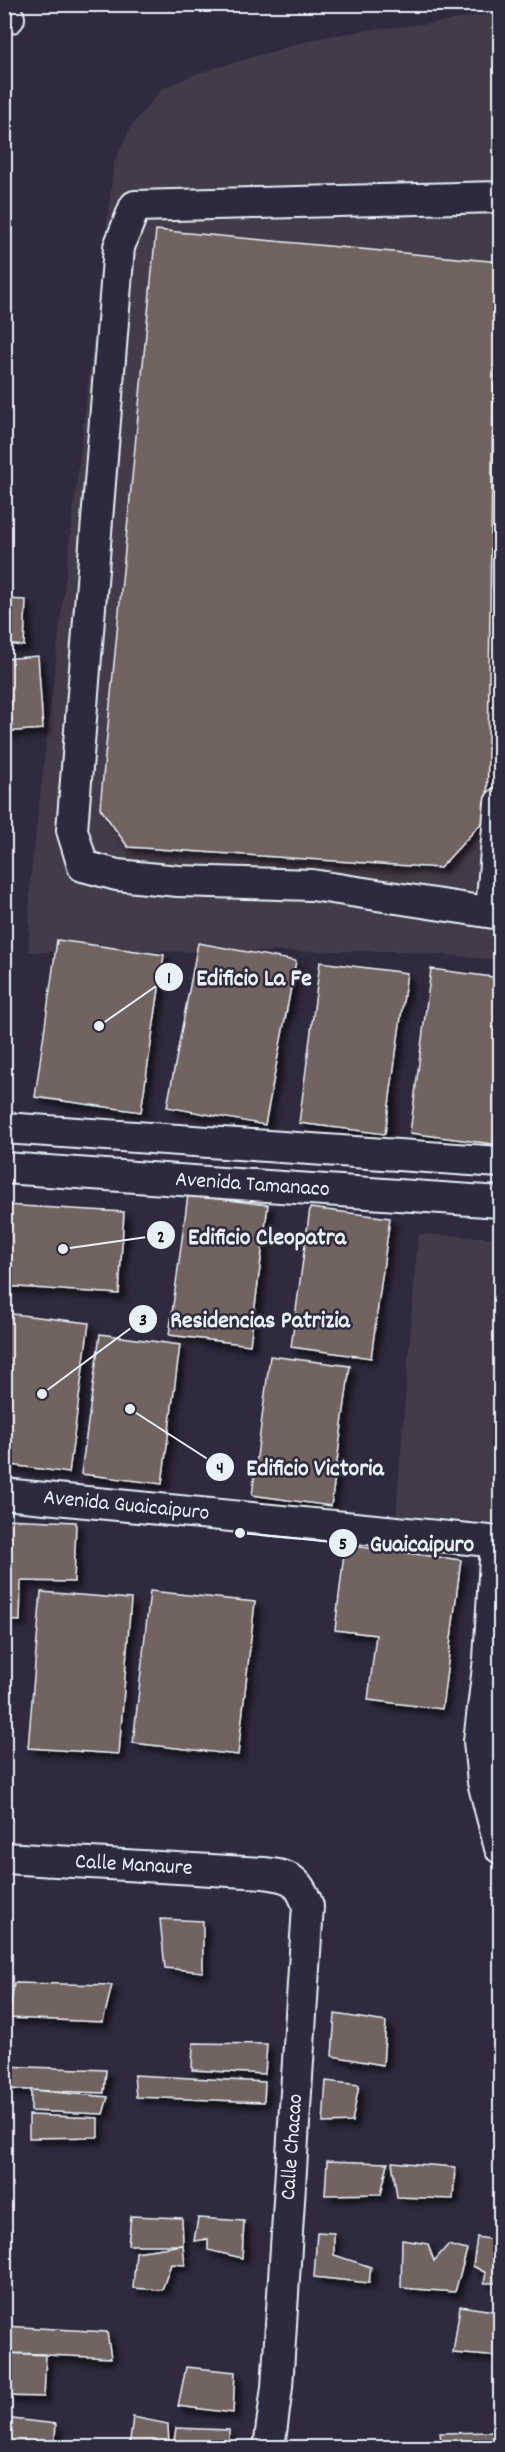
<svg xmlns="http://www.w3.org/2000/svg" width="505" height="2452" viewBox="0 0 505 2452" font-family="Dekko,sans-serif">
  <defs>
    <filter id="shadow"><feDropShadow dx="5.5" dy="5.5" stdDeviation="3" flood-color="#0009"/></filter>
  </defs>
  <rect width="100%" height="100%" fill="#2f2a3d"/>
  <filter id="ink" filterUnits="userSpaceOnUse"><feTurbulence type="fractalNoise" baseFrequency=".0167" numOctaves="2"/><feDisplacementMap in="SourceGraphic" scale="12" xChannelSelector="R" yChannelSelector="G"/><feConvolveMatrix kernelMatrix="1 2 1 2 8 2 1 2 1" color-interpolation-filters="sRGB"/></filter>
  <g filter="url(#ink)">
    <path fill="#433b48" d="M500,10v950l-98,-9 -373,1 1,-70 84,-719 17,-37 31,-37 33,-15 123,-36 56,-9 62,-6 57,-10z
      M418,1234l82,4v285l-104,-8z"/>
    <path fill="#716460" stroke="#e8f1f8" stroke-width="1.5" filter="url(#shadow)" d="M156,230l344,32v34l-7,106 -6,415 -47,51 -312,-21 -28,-39z
      M4,599l22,1 -2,46 -20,-2z
      M38,656l5,73 -39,3v-73z
      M57,940l107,15 -23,157 -106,-15z
      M198,943l98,18 -31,164 -98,-18z
      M320,962l87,11 -22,161 -86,-11z
      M431,969l69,9v167l-90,-12z
      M188,1195l80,10 -18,140 -81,-10z
      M4,1205l120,7 -5,82 -115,-8z
      M310,1208l80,10 -19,140 -80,-11z
      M4,1313l85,10 -20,150 -65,-9z
      M100,1334l80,11 -18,139 -81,-10z
      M270,1356l80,10 -19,140 -79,-11z
      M4,1519l72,3 -2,60 -53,-1 -1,40 -16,-1z
      M345,1545l116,15 -19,149 -74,-9 8,-65 -41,-5z
      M150,1591l105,11 -17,153 -105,-12z
      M41,1592l90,7 -12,155 -91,-6z
      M160,1919l43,2v51l-38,-4z
      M14,1983l98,2 -9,37 -94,-4z
      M335,2014l51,8 -3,43 -51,-9z
      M193,2043l74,1 -2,30 -73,-4z
      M4,2066l102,4 -2,23 -100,-4z
      M134,2075l131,7 -1,20 -128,-5z
      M326,2081l33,4 -7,37 -29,1z
      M31,2090l77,7 -5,17 -72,-3z
      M29,2115l69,3v19l-69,1z
      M327,2161l61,2 -7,31 -56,1z
      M392,2162l63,5 -2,32 -56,-2z
      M131,2216l51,2 1,27h-55z
      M198,2218l46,3 -2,37 -34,-8v-11l-14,2z
      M317,2232l17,1v22l37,12 -2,16 -55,-6z
      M477,2237l23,4v42h-16l2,-10 -13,-7z
      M402,2240l26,4 6,17 14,-16 19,5 -12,42 -54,-4z
      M183,2245l2,20 -14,-1 -9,26 -29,-2 3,-36z
      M460,2306l40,6v45l-47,-4z
      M4,2326l103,6 4,26 -107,-5z
      M4,2353l42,1 -2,43 -40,-1z
      M186,2367l49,5 -2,41 -55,-7z
      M133,2417l35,7 1,24h-40z
      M4,2418l52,6 -2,24h-50z
      M176,2428l53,2v18h-56z
      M496,2432l-2,16h-52l-2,-15z"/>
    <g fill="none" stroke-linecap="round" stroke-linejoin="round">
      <g stroke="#e8f1f8" stroke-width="34">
        <g id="street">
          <path d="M4,20l5,-2"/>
          <path d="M500,197l-365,9 -16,41 -47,583 11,36 34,9 61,6 134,4 188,29"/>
          <path d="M491,912l9,-109"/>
          <path d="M4,1128l496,34"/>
          <path id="s1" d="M4,1168l496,34"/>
          <path id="s2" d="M4,1494l496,48"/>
          <path d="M496,1542l-7,117 -10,82 4,41 17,66"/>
          <path id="s3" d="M4,1858l260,15c27,3 35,7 44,33l-31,481 -8,61"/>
        </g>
      </g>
      <use href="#street" stroke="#2f2a3d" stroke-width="30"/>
    </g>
  </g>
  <g text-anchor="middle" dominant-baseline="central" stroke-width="5" stroke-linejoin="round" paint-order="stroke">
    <g font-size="22" fill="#e8f1f8" stroke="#2f2a3d">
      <text stroke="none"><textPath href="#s1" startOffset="249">Avenida Tamanaco</textPath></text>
      <text stroke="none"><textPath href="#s2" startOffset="123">Avenida Guaicaipuro</textPath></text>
      <text stroke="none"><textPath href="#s3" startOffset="130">Calle Manaure</textPath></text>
      <text transform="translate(293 2147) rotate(-86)">Calle Chacao</text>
    </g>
  </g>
  <path fill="none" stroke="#e8f1f8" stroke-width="2" d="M99 1026L169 977M63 1249L161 1235M42 1394L143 1319M130 1409L220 1467M240 1533L343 1543"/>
  <g fill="#e8f1f8" stroke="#2f2a3d" stroke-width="2">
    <circle cx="99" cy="1026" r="6"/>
    <circle cx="63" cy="1249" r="6"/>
    <circle cx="42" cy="1394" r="6"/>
    <circle cx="130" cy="1409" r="6"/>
    <circle cx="240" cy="1533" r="6"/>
    <circle cx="169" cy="977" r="15"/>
    <circle cx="161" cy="1235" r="15"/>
    <circle cx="143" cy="1319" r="15"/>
    <circle cx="220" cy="1467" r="15"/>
    <circle cx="343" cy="1543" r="15"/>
  </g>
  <g font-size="18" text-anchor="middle" font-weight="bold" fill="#111">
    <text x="169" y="983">1</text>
    <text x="161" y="1242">2</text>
    <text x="143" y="1325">3</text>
    <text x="220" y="1473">4</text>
    <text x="343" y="1549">5</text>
  </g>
  <g font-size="24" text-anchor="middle" font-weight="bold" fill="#e8f1f8" stroke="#2f2a3d" stroke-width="5" stroke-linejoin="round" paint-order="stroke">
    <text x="254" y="985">Edificio La Fe</text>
    <text x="267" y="1244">Edificio Cleopatra</text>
    <text x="260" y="1327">Residencias Patrizia</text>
    <text x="315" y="1475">Edificio Victoria</text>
    <text x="422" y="1551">Guaicaipuro</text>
  </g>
  <rect width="505" height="2452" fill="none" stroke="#2f2a3d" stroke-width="24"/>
  <rect x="12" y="12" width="481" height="2428" fill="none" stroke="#e8f1f8" stroke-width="2" filter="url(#ink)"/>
</svg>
